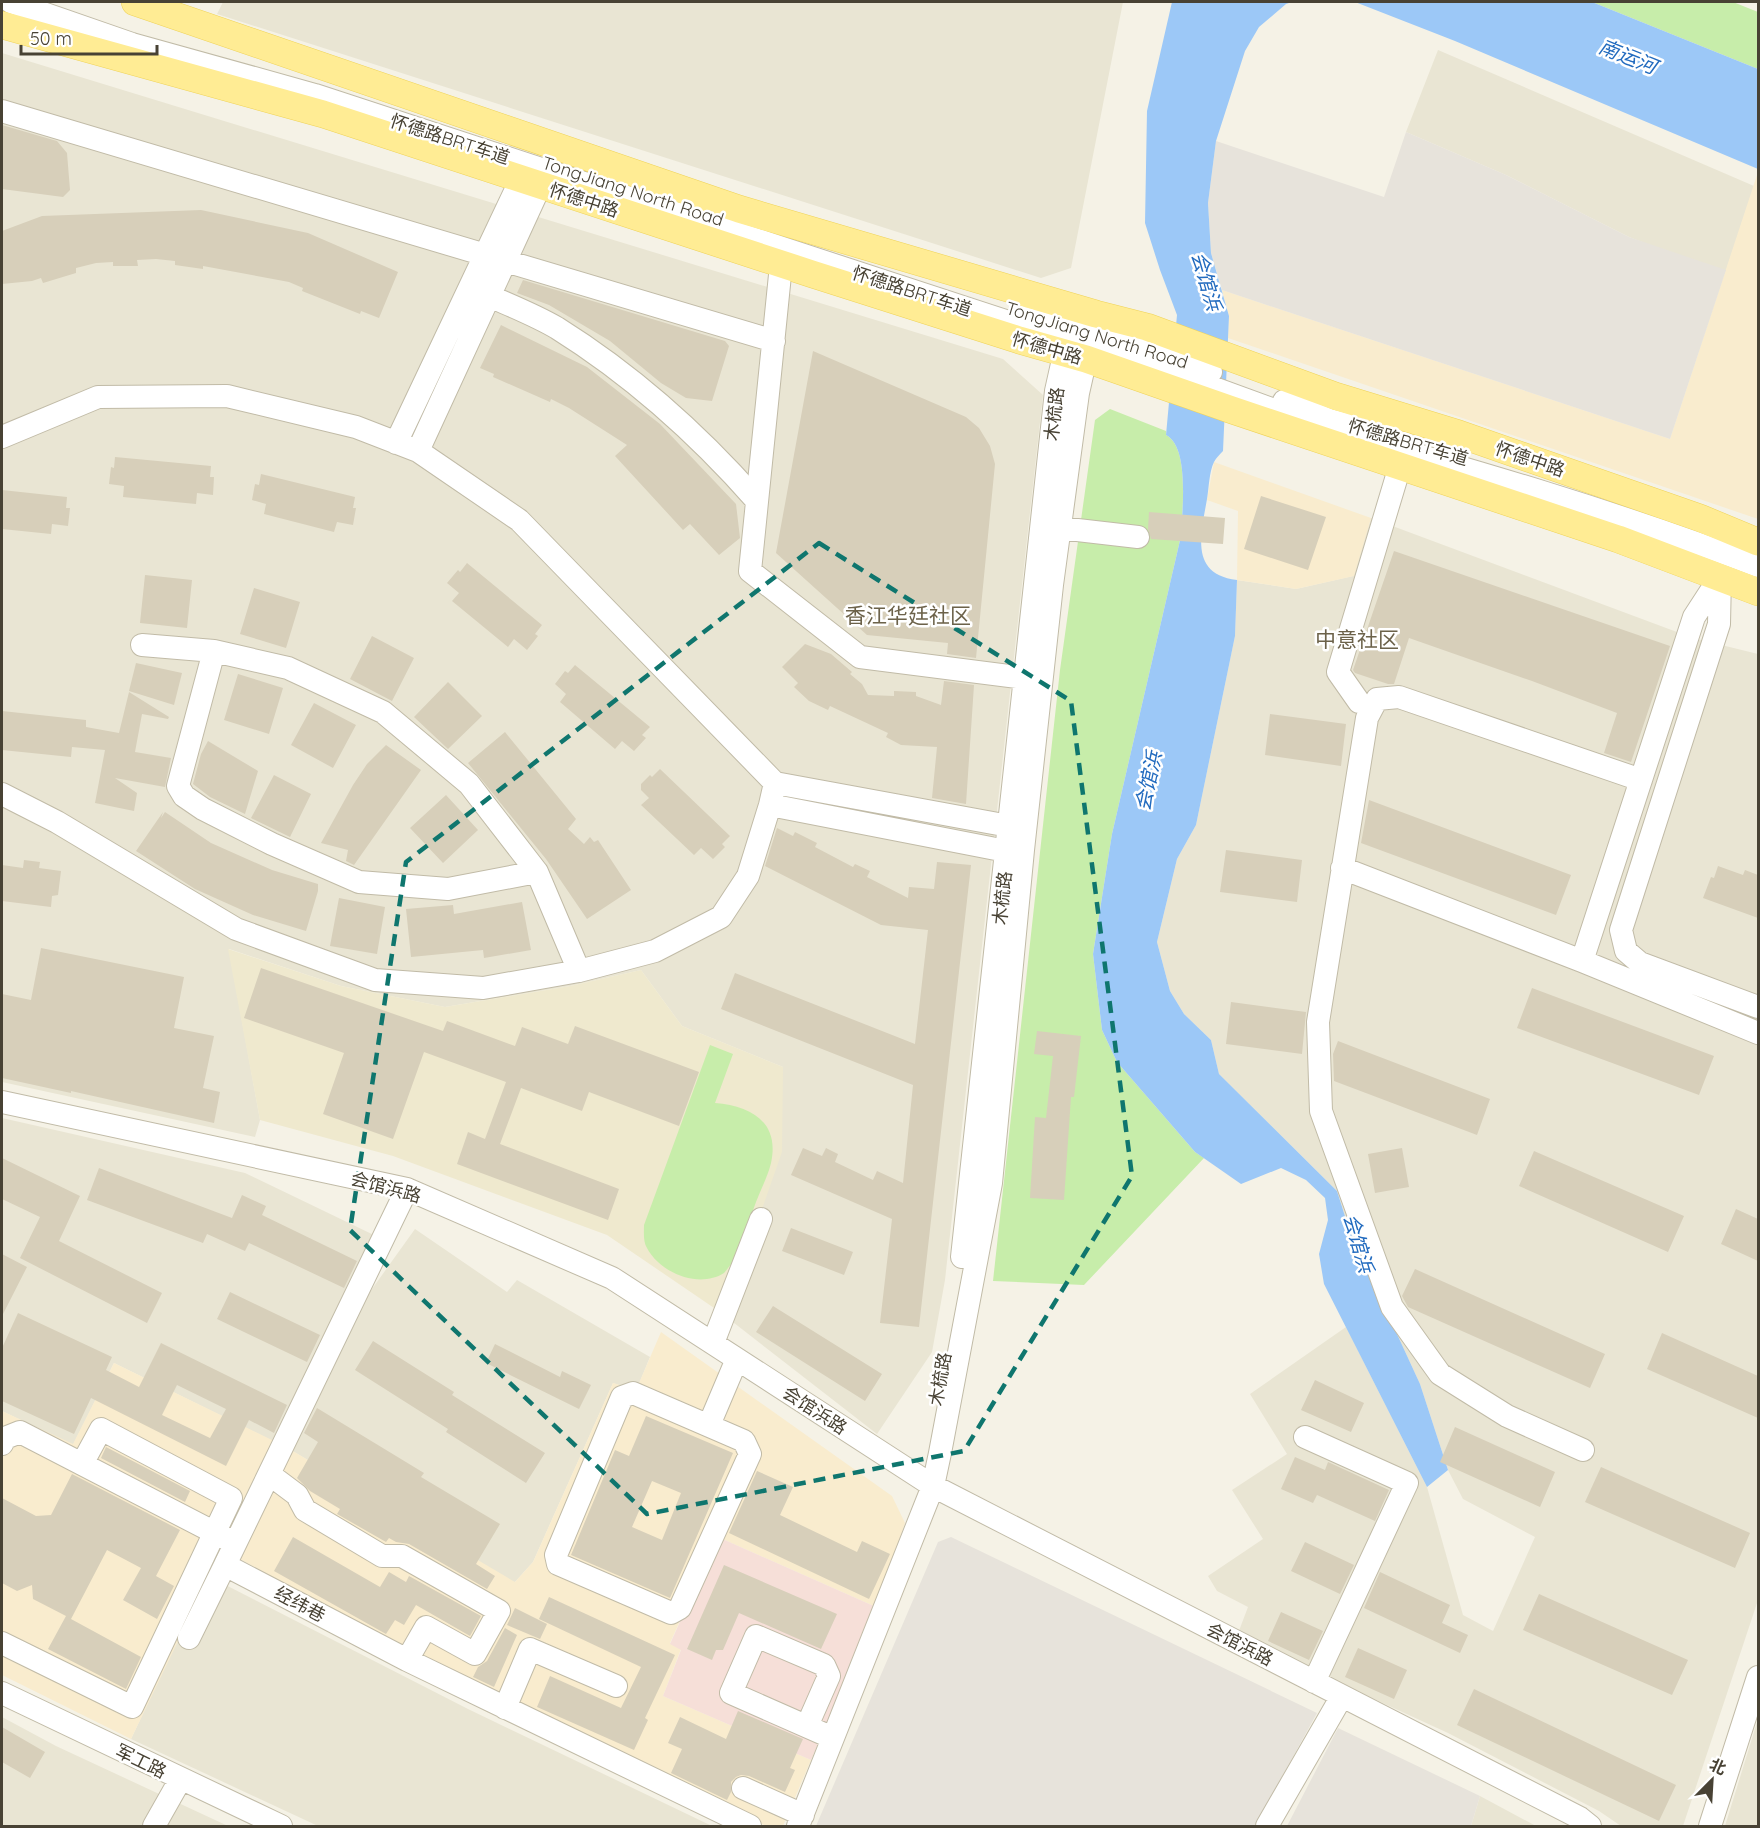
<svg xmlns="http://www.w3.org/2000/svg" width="1760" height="1828" viewBox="0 0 1760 1828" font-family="Quicksand,'Noto Sans SC',sans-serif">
  <rect width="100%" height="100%" fill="#f5f2e6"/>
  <path fill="#e9e5d3" d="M223,2h900l-52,266 -30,10 -824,-264z
    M1438,50l316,136 -29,88 -96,-37 -123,-62 -100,-43z
    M2,53l1001,306 40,36 -98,885 -13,72 -55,82 -157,-122 63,-245 -101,-41 -41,-56 -71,16 -125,21 -104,-21 -112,-37 31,171 -5,17 -253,-55z
    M1371,518l322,120 65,16v946l-75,226h-62l-22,-15 -151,-78 -211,-97 11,-29 -31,-16 -9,-15 55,-37 -31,-49 55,-36 -37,-60 96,-67 81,160 36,128 30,16 42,-94 -72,-38 -15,-29 -28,-86 -70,-152 -13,-41 -118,-117 -8,-34 -27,-26 -14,-23 -13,-49 20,-83 19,-34 39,-189 2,-56 59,9 57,-13z
    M2,1118l243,55 133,64 -16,66 53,-74 92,63 10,-12 133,77 -14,34 -23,-8 -80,179 -19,21 -223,-133 -177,-87 -41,82 -71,-34z
    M208,1576l260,133 244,117h-394l-187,-87z
    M2,1717l54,29 172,80h-226z
    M1758,1719v107h-33z
    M1480,1796l56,30h-65z"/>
  <path fill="#f9ecce" d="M1758,172v347l-530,-181 1,-22 -7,-26 448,149z
    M1214,462l157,56 -17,58 -58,13 -59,-9 1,-69 -31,-11z
    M661,1332l231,164 13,27 -29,84 -158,-70 -48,106 11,6 -18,47 148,64 -28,66h-17l-132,-62 -220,-108 -174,-97 51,-109 224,132 18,-20 80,-179 23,7z
    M114,1363l160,78 -143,298 -129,-64v-264l71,33z"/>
  <path fill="#e7e3db" d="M1406,132l100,43 123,62 97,33 -56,169 -448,-149 -11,-37 -3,-50 8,-62 168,56z
    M951,1537l366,176 -62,113h-439l122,-284z
    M1338,1728l142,68 -9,30h-184z"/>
  <path fill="#efe9ce" d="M228,949l113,37 104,21 125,-21 71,-16 41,56 101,41 -1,85 -20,57 -42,103 -113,-77 -214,-79 -133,-36z"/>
  <path fill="#f6dfd8" d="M718,1537l158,70 -65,153 -148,-64 18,-46 -11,-6z"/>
  <path fill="#c7edaa" d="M1592,2h141l25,10v57z
    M1110,409l56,22v4c24,12 16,77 15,101l-69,298 -19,120 9,76 15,32 78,90 9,6 -120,127 -91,-4 67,-611 35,-250z
    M710,1045l23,9 -18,49c36,3 65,19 56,60 -3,13 -10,26 -15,39 -7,20 -15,40 -23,60 -3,3 -6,8 -9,11 -25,16 -64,0 -77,-25 -4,-6 -3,-16 -3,-23z"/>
  <path fill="#9cc8f7" d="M1172,2h120l-6,2 -27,23 -14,24 -29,90 -8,62 3,50 18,63 -6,135c-3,3 -7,7 -9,11 -5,10 -5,26 -7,37 -6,35 -18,75 30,81l-2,56 -39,189 -19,34 -20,83 13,49 14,23 27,26 8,34 118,117 13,41 70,152 28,86 -21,17 -103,-203 -5,-30 9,-34 -3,-22 -19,-18 -25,-12 -40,16 -46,-32 -78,-90 -15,-32 -9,-76 19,-120 69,-298c1,-24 9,-89 -15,-101l11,-120 -17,-45 -15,-47 2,-112z
    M1355,2h237l166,67v100l-303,-128z"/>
  <path fill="#d7cfba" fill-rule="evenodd" d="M2,125l55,16 10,12 3,37 -7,7 -61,-8z
    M201,210l107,23 90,39 -19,46 -18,-7 -1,3 -58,-23 1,-3 -14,-6 -86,-16v3l-28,-4v-4l-19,-2 -19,1 1,6h-25v-4l-17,1 -20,5v5l-33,10 -2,-5 -9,3 -30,3v-53l40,-15z
    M523,280l202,61 4,5 -17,55 -26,-3 -25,-15 -51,-42 -61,-36 -32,-12z
    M501,325l86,42 73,57 76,80 4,34 -21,17 -29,-31 -7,6 -68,-74 12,-11 -58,-37 -18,-9 -1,3 -57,-25 1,-3 -14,-6z
    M813,351l153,66 13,11 11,18 5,18 -19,194 -29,-4 1,-11 -81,-8 -91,-82z
    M115,457l96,9 -1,11h4l-1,18 -16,-2 -1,11 -73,-7 1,-11 -15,-2 2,-17 3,1z
    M261,474l94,23 -2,11h3l-3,17 -16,-3 -3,10 -70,-18 2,-10 -14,-4 3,-16 4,1z
    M2,490l65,7 -1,11h4l-2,18 -16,-2 -1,10 -49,-5z
    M1261,496l65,21 -18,53 -64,-21z
    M1149,512l76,6 -2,26 -72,-5 -3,-10z
    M1394,551l276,95 -39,116 -27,-9 13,-40 -85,-32 -123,-43 -15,46h-6l-33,-11 -2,-3z
    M467,563l75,62 -7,9 3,2 -11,14 -13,-11 -6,8 -56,-46 7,-8 -12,-10 11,-13 2,2z
    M145,575l47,5 -5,48 -47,-5z
    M254,588l46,14 -14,46 -46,-14z
    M372,636l42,22 -22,43 -42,-22z
    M805,644l26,10 21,18 -2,2 12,10 6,11 26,1v-5l22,1v4l25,9 3,-24 30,4 -8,119 -34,-6 5,-51 -36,-2 -15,-8 2,-4 -58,-27 -2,4 -19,-9 -15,-14 4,-4 -16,-16z
    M136,663l46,10 -8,32 -45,-14z
    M575,665l75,62 -8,8 4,3 -12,13 -12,-10 -7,8 -55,-47 6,-8 -11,-10 10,-13 3,2z
    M238,674l45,14 -14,46 -45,-14z
    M448,682l34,34 -34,33 -34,-32z
    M129,692l40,25 -1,2 -26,-5 -7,38 36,6 -6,29 -50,-9 22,15 -3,18 -39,-8 10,-53 -33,-3 -1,10 -69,-7v-39l84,9v7l33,6z
    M314,703l42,22 -23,43 -42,-23z
    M1270,714l76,10 -5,42 -76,-11z
    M505,732l71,87 -8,10 16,15 6,-7 4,5 4,-2 33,50 -44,29 -41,-60 -78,-96z
    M208,741l50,30 -13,43 -35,-17 -17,-13 8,-30z
    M386,745l35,25 -67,95 -8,-4 2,-11 -27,-7 32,-58 14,-21z
    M660,769l70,67 -8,8 3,3 -12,12 -12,-11 -7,7 -53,-50 8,-7 -8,-8v-6l9,-9 2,2z
    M274,775l37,19 -21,43 -39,-19z
    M446,795l32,35 -35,33 -33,-35z
    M1369,800l202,75 -15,40 -195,-72z
    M163,812l-2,6 4,-6 46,31 61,27 46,14v7l-12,40 -53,-16 -58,-26 -59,-38z
    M777,828l16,8 2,-4 22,11 -2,4 38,20 2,-3 15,7 -3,6 41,21 1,-11 25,2 3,-27 34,3 -52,462 -39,-4 12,-104 -101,-44 12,-27 19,8 4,-8 12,6 -3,8 38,18 4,-9 26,12 10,-98 -192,-76 14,-36 180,71 13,-114 -47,-5 -116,-59z
    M1226,850l76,10 -5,42 -77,-10z
    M24,860l16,2 -1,6 22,3 -3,24 -6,1 -1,11 -49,-6v-36l21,3z
    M1718,866l25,9 2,-5 13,5v43l-55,-20 8,-21 3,1z
    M339,898l46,9 -8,47 -47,-8z
    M522,902l9,48 -47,8 -1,-8 -72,7 -5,-48 47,-4 1,9z
    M41,948l143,29 -10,51 40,8 -11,52 17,4 -6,31 -143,-32v2l-69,-15v-84l29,6z
    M261,968l182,63 4,-10 68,25 7,-19 46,17 7,-18 124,46 -20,54 -90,-34 -7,19 -61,-23 -21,56 119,45 -11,31 -151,-56 11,-32 17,7 21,-57 -82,-30 -31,87 -70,-25 21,-61 -100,-35z
    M1532,988l182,68 -15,39 -182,-67z
    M1231,1002l75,10 -4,42 -76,-10z
    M1037,1031l44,5 -7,61h-3l-7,103 -34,-2 5,-81 11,1 7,-62 -19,-2z
    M1338,1041l152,58 -13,36 -143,-54 -1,-27z
    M1402,1148l7,39 -34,6 -7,-39z
    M1534,1151l150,65 -16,36 -149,-66z
    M2,1158l78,38 -21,45 103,52 -15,30 -127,-65 20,-41 -38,-18z
    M99,1168l133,50 10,-23 24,11 -4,9 95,46 -13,27 -95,-45 -4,8 -38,-17 -4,9 -116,-43z
    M1736,1209l22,10v42l-37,-17z
    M791,1228l62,24 -9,23 -62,-24z
    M2,1254l25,13 -25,49z
    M1415,1269l190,85 -15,34 -182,-81 -6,-11z
    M230,1292l90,43 -13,27 -90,-43z
    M773,1306l109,68 -17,27 -109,-69z
    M18,1313l94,44 -6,13 33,17 22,-44 126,62 -13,28 -25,-13 -23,46 -135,-68 -17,36 -72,-33v-53zM177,1385l49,24 -16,29 -48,-23z
    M1662,1333l96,43v42l-111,-49z
    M373,1341l81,51 -2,3 93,58 -19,30 -80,-51 2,-3 -93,-59z
    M495,1344l65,33 2,-6 29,14 -12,24 -93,-46z
    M1315,1380l49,23 -13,29 -50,-22z
    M317,1408l107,65 -3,4 79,47 -24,40 19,12 -8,13 -78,-45 -13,-2 -7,-4 -3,4 -49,-28 3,-5 -30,-18 -13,-13 21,-36 -14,-9z
    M646,1416l87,37 -63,145 -99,-43 44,-105 14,6zM652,1481l29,12 -19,47 -30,-13z
    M1455,1427l100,45 -15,35 -100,-45z
    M106,1447l84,44 -5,11 -84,-44z
    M1295,1457l30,13 3,-8 61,28 -14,31 -58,-26 -4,8 -32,-14z
    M1601,1467l149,66 -15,35 -150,-66z
    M757,1471l36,16 -13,28 77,37 5,-11 28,13 -21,45 -140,-66z
    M72,1474l108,56 -24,46 18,10 -17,33 -34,-19 18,-32 -34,-18 -36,69 70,38 -15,32 -78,-40 18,-33 -33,-17 -1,-14 -15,6 -15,-8v-85l34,18 15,-1z
    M293,1537l87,50 9,-15 17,10 3,-6 72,40 -11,20 -54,-31 -12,20 -9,-5 -9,14 -112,-63z
    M1305,1542l49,23 -14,29 -49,-23z
    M724,1565l113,49 -16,35 -82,-36 -16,37h-7l-4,10 -25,-11z
    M1380,1572l70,33 -8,18 26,12 -8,18 -96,-45z
    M1539,1594l149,66 -16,35 -149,-65z
    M549,1597l126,58 -30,63 3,2 -14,30 -97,-43 13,-31 71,32 20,-41 -102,-48z
    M515,1608l32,16 -7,15 -33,-14z
    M1281,1612l42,19 -14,29 -41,-19z
    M505,1628l12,7 -23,52 -21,-10 5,-10 9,-6z
    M1358,1648l49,22 -13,29 -49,-22z
    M1474,1689l202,96 -17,36 -202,-96z
    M738,1711l65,28 -13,29 5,2 -10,22 -36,-16 -8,-1 -5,2 -5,5v10l-4,8 -56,-27 11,-24 -14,-6 12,-26 46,22z
    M2,1727l43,25 -15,26 -28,-16z"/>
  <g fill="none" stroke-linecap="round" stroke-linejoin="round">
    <g stroke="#c1bba7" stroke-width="24">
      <path id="minor" d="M11,2l121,42 183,51 736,241
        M2,111l772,230
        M781,265l-31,306 110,86 165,21
        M470,287c28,14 60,25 87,41 75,47 142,107 200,173
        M1029,313l135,39 47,20
        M1089,347l73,22 134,49
        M1284,401l45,19 19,5
        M1327,429c145,41 291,83 431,137
        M2,437l96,-40 129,-1 129,31 62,24 101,69 256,263 -5,22 -22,71 -27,41 -66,34 -76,20 -96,17 -108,-8 -139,-51 -179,-107 -55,-28
        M396,443l125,-264
        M418,451l122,-265
        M1060,528l78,9
        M1720,577l-1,47 -98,306 5,21 14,12 118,44
        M142,645l72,6 74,17 95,44 86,72 68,88 42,99
        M214,651l-36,135 6,10 19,13 69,35 87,38 89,7 89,-17
        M1359,702l-21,-30 62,-206
        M775,783l234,43
        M770,805l236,46
        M1342,868l240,93 176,72
        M1582,961l112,-344 26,-40
        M2,1102l405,87 205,89 321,208 647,332 10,8
        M407,1189l-182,376 182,95 343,166
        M962,1257l94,-866 12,-54
        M713,1343l48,-124
        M633,1393l111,48 6,13 -70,154 -9,5 -113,-49 -2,-9 66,-158z
        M709,1425l28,-66
        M1305,1437l102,46 -93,199
        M2,1444l3,-6 15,-6 207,107
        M1583,1450l-76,-34 -67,-42 -48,-67 -71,-196 -3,-89 49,-304 10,-19 22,-2 242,83
        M269,1474l28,21 8,15 77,46h20l97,55 -24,43 -49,-27 -19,33
        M189,1638l36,-73
        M2,1643l130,64 99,-209 -130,-69 -19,35
        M2,1693l279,133
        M505,1708l25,-59 86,37
        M807,1726l22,-50 -5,-11 -68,-29 -25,57 102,45
        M743,1788l60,27
        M154,1826l26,-46
        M798,1826l135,-340 7,-33 51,-270 32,-333 29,-265 26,-192 11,-49
        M1267,1826l75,-130
        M1710,1826l48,-149"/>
    </g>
    <g stroke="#efd359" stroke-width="28">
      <path id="major" d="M135,2l604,207 357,105 51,13 188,69 124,38 241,84 58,24
        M2,25l321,89 489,160 207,66 67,19 146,51 386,129 140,53"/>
    </g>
    <use href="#minor" stroke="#fff" stroke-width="22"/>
    <use href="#major" stroke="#ffec94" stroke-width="27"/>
  </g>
  <path fill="none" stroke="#0f766e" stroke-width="4.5" stroke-dasharray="12 8" stroke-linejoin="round" d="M819,543l252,158 61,475 -168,275 -317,63 -297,-284 56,-368z"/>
  <g text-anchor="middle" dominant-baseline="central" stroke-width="5" stroke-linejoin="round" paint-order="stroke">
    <g font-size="18" fill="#484234" stroke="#fff">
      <text transform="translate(450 139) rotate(18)">怀德路BRT车道</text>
      <text transform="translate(633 191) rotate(18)">TongJiang North Road</text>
      <text transform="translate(584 200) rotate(18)">怀德中路</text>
      <text transform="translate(912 291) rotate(18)">怀德路BRT车道</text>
      <text transform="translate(1097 335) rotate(17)">TongJiang North Road</text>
      <text transform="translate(1047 348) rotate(16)">怀德中路</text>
      <text transform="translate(1054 414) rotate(-83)">木梳路</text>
      <text transform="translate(1408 442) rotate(16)">怀德路BRT车道</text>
      <text transform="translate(1530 459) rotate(19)">怀德中路</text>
      <text transform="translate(1002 898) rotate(-84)">木梳路</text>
      <text transform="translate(386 1187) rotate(15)">会馆浜路</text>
      <text transform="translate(940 1379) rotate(-80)">木梳路</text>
      <text transform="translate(815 1410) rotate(33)">会馆浜路</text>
      <text transform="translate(300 1604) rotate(28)">经纬巷</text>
      <text transform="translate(1240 1644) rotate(27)">会馆浜路</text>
      <text transform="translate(141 1761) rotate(26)">军工路</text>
    </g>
    <g font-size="20" font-style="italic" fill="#226bbf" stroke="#fff">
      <text transform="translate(1628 56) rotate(22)">南运河</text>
      <text transform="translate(1207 281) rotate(74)">会馆浜</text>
      <text transform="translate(1148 781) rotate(-78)">会馆浜</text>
      <text transform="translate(1359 1243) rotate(74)">会馆浜</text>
    </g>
    <g font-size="21" fill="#6c624a" stroke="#fff">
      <text x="908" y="615">香江华廷社区</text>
      <text x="1357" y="639">中意社区</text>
    </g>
  </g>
  <rect width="1760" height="1828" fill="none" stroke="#484234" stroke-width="6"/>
  <g transform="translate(1712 1780) rotate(24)" stroke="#ffffff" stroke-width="4.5" paint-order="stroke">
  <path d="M0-4.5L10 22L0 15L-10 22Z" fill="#484234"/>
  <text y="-9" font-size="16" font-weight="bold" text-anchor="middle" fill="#484234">北</text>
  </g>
  <path d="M21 45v9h136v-9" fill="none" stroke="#484234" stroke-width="3"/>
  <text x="30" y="45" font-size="18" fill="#484234" stroke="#ffffff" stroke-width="4.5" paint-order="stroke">50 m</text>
</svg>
